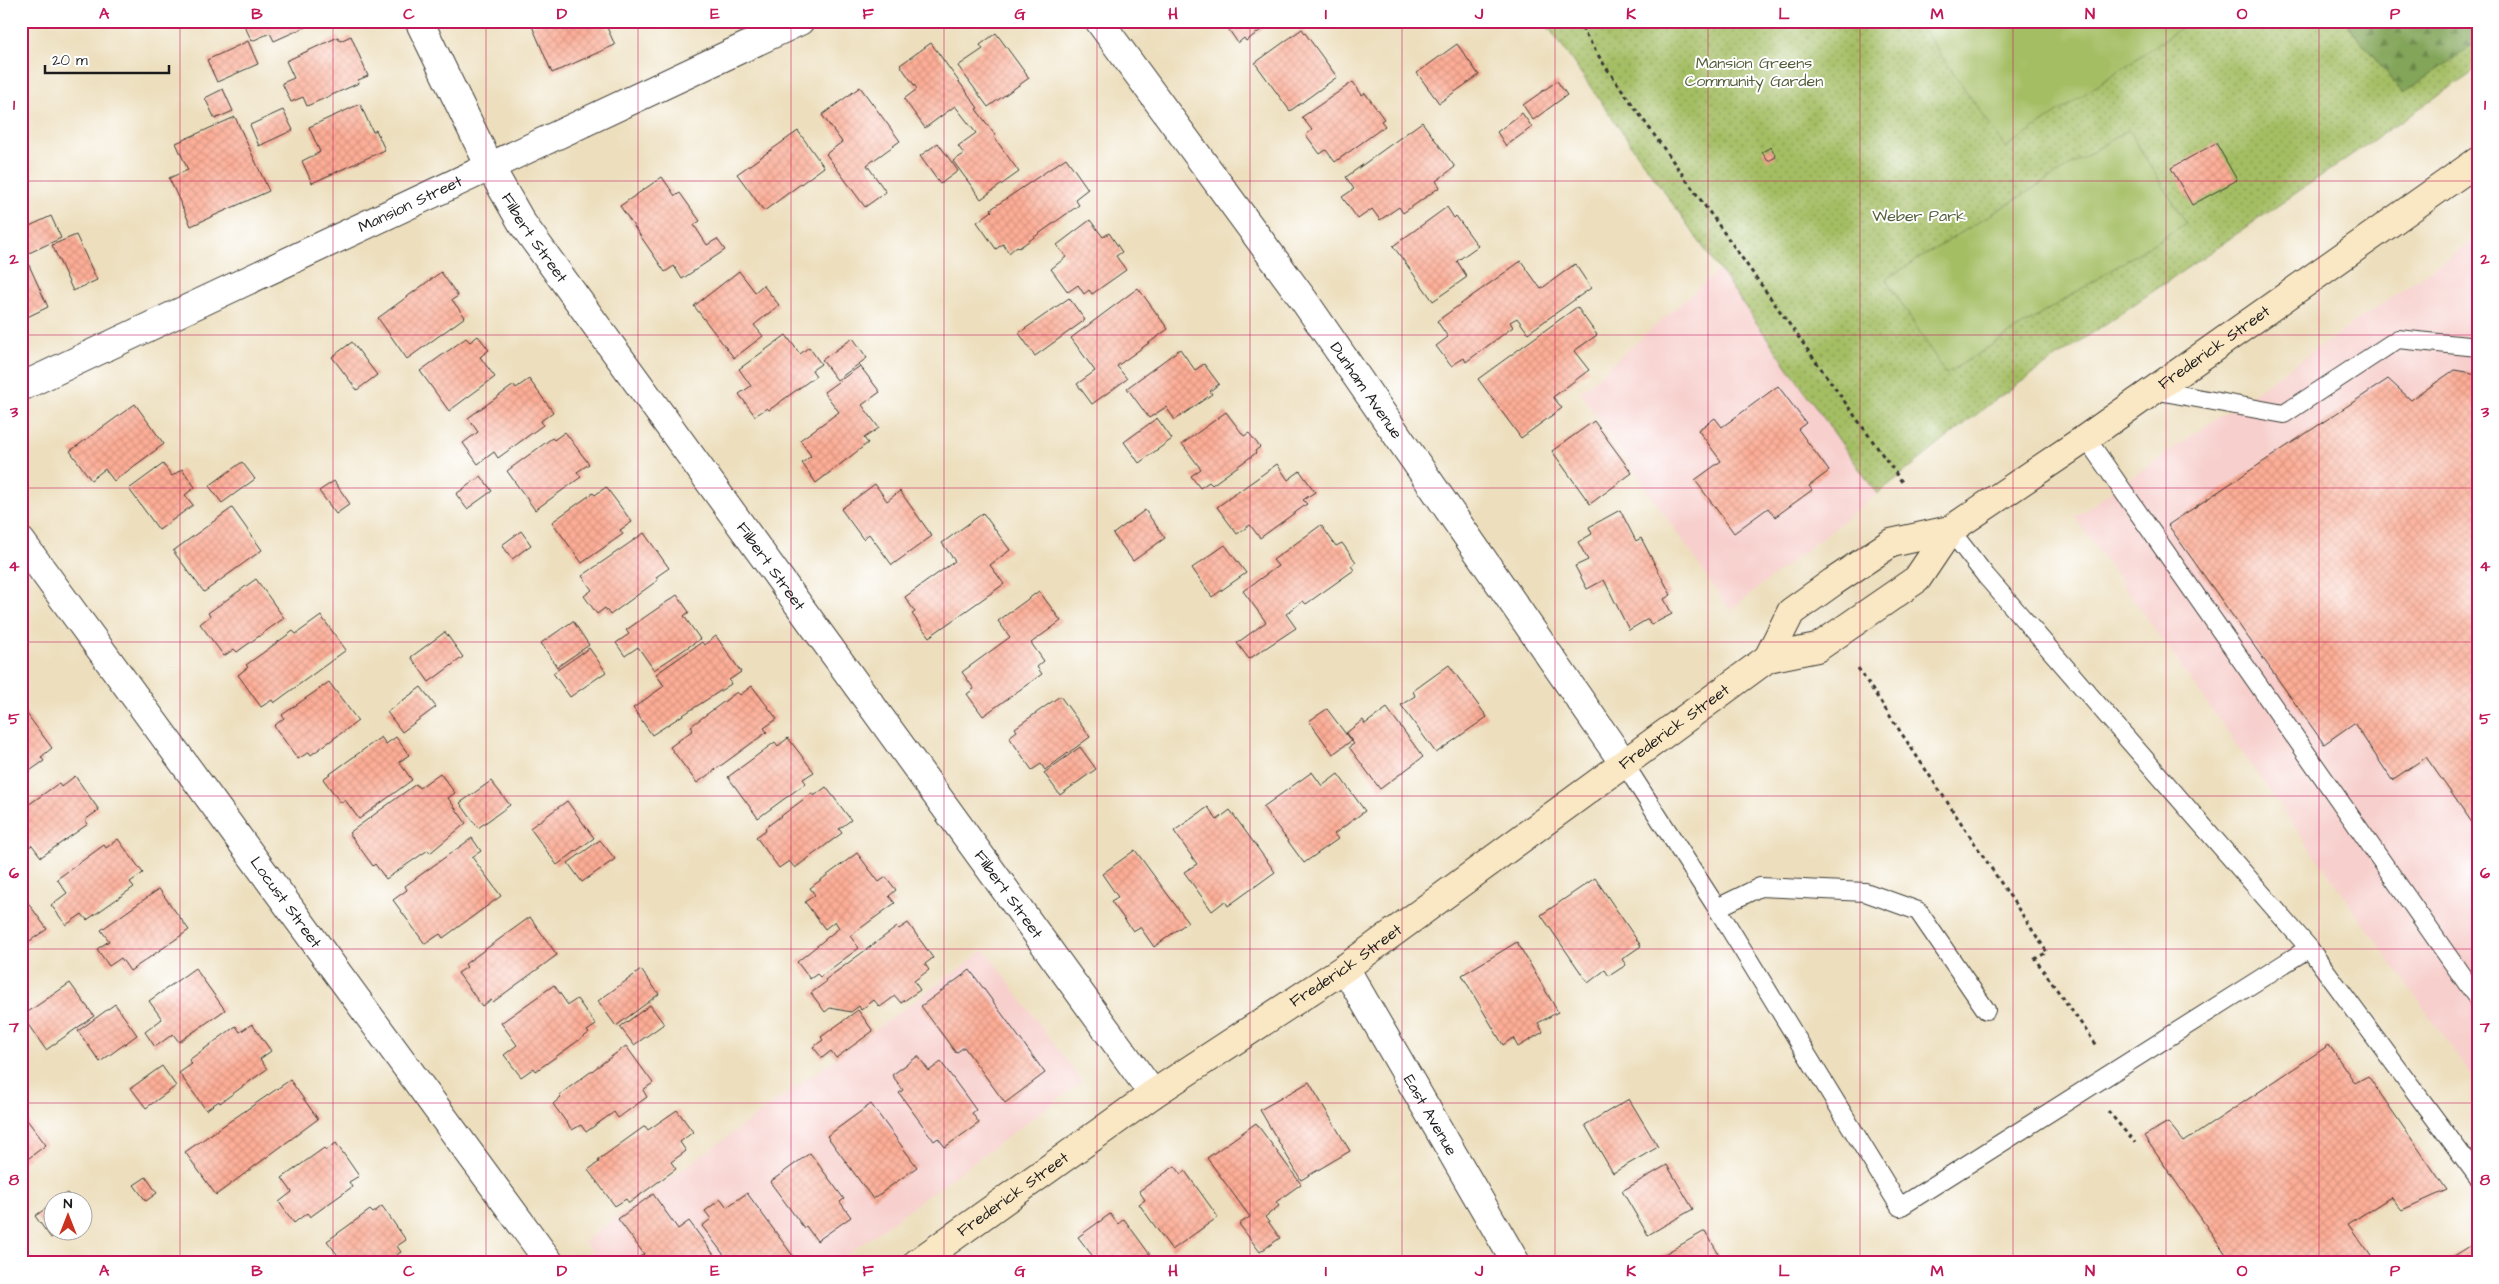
<svg xmlns="http://www.w3.org/2000/svg" width="2499" height="1284" viewBox="0 0 2499 1284" font-family="'Architects Daughter',sans-serif">
  <defs>
    <pattern id="green-dots" width="8" height="8" patternUnits="userSpaceOnUse" patternTransform="scale(1.25)"><rect width="8" height="8" fill="#a4be64"/><path d="M2 2h.1M6 6h.1" fill="none" stroke="#859a52" stroke-width="1.8" stroke-linecap="round"/></pattern>
    <pattern id="forest-firs" width="22" height="20" patternUnits="userSpaceOnUse" patternTransform="scale(1.25)"><rect width="22" height="20" fill="#83a55a"/><path d="M5 1l3.5 6h-7zM16 11l3.5 6h-7z" fill="#6a864a"/></pattern>
    <pattern id="building-cross-hatch" width="8" height="8" patternUnits="userSpaceOnUse" patternTransform="scale(1.25)"><rect width="8" height="8" fill="#fdad96"/><path d="M0 0l8 8M0 8l8-8" fill="none" stroke="#d89481"/></pattern>
  </defs>
  <rect width="100%" height="100%" fill="#fff"/>
  <filter id="ink" filterUnits="userSpaceOnUse"><feTurbulence type="fractalNoise" baseFrequency=".02" numOctaves="2"/><feDisplacementMap in="SourceGraphic" scale="10" xChannelSelector="R" yChannelSelector="G"/><feConvolveMatrix kernelMatrix="1 2 1 2 8 2 1 2 1" color-interpolation-filters="sRGB"/></filter>
  <filter id="wash" filterUnits="userSpaceOnUse"><feTurbulence type="fractalNoise" baseFrequency=".0096" numOctaves="4" result="noise"/><feDisplacementMap in="SourceGraphic" scale="20" xChannelSelector="R" yChannelSelector="G"/><feGaussianBlur stdDeviation="1.12" result="paint"/><feColorMatrix in="noise" values="0 0 0 0 0 0 0 0 0 0 0 0 0 0 0 0 0 1.4 0 .05"/><feComposite in="paint" operator="in"/></filter>
  <g filter="url(#wash)">
    <rect width="100%" height="100%" fill="#eddfbe"/>
    <path fill="#f7d0cd" d="M2478,237v848l-403,-568z
      M1719,270l158,224 -147,116 -150,-218z
      M985,950l97,132 -246,181h-236l-16,-22z"/>
    <path fill="url(#green-dots)" stroke="#606d40" d="M1544,21h934v47l-486,334 -115,92z"/>
    <path fill="url(#forest-firs)" stroke="#50603b" d="M2345,21h133v21l-75,51z"/>
    <path fill="#a4be64" stroke="#606d40" d="M1917,21h274l-185,127z
      M2128,130l58,93 -240,151 -60,-95z"/>
    <g id="blocks">
      <path fill="url(#building-cross-hatch)" d="M242,21h77l-45,20 -4,-8 -18,8z
        M543,21h61l11,24 -63,28 -20,-47z
        M1232,21h41l-27,20 -2,-3 -6,5 -9,-13 7,-4z
        M1302,29l35,48 -47,34 -35,-48z
        M996,33l33,45 -41,29 -30,-41 25,-17 -3,-4z
        M351,36l17,40 -10,4 1,3 -52,23 -4,-9 -12,5 -9,-19 12,-5 -8,-17 52,-24 2,4z
        M248,41l10,23 -41,18 -10,-22z
        M931,43l47,65 -2,1 19,26 -1,2 25,35 -38,27 -28,-38 11,-7 -6,-8 18,-13 -21,-27 -30,22 -21,-29 13,-10 -17,-24z
        M1457,44l22,31 -40,28 -22,-30z
        M1557,81l10,14 -34,25 -10,-15z
        M1353,82l9,13 3,-2 19,26 -3,2 4,5 -50,36 -9,-12 -6,4 -14,-19 6,-5 -10,-13z
        M860,87l40,54 -33,24 19,27 -21,15 -39,-53 16,-12 -20,-27z
        M223,89l10,22 -18,8 -10,-21z
        M360,104l13,28 3,-2 9,20 -73,33 -10,-22 18,-9 -11,-25z
        M283,110l10,20 -34,16 -9,-21z
        M1522,113l10,14 -26,19 -9,-14z
        M235,117l34,74 -78,35 -22,-48 19,-8 -12,-27z
        M1422,122l33,45 -19,14 4,6 -37,26 -4,-6 -19,13 -8,-11 -14,10 -16,-22 12,-8 -8,-12z
        M798,131l26,36 -60,44 -27,-37z
        M938,143l20,28 -18,13 -20,-28z
        M2216,143l21,37 -45,25 -21,-37z
        M1771,147l5,10 -8,4 -6,-9z
        M1066,158l22,31 -13,10 4,6 -60,43 -2,-2 -8,7 -6,-9 -7,5 -19,-27 15,-11 -1,-2z
        M662,177l13,19 5,-3 20,28 -6,4 13,20 10,-6 8,11 -43,29 -8,-13 -9,6 -45,-66z
        M1447,207l7,11 2,-2 22,30 -21,15 10,16 -34,24 -40,-55z
        M51,216l10,22 -32,15 -8,-17v-6z
        M1090,220l13,17 6,-4 13,19 -6,4 10,14 -34,24 -3,-4 -5,4 -6,-9 -10,7 -17,-23 15,-12 -9,-12z
        M76,235l21,45 -24,11 -21,-46z
        M1521,261l20,28 34,-25 16,24 -63,45 -11,-15 -7,4 3,5 -47,35 -2,-4 -13,8 -15,-20 12,-9 -11,-16z
        M28,263l20,44 -27,13v-53z
        M739,271l16,21 8,-7 16,20 -25,20 9,11 -29,22 -40,-52z
        M441,272l17,24 -6,4 13,17 -58,42 -29,-41z
        M1138,288l30,41 -51,37 10,13 -35,25 -15,-20 18,-13 -24,-33z
        M1069,298l16,22 -50,36 -16,-23z
        M1577,307l20,28 -23,16 15,19 -36,27 9,11 -41,30 -43,-59z
        M786,335l14,19 9,-7 12,17 -9,6 4,6 -47,34 -2,-2 -12,8 -16,-22 12,-8 -12,-17z
        M478,336l11,14 -9,7 15,20 -46,34 -29,-40 46,-33 4,4z
        M853,338l14,20 -30,22 -15,-20z
        M352,342l25,33 -20,15 -25,-33z
        M1180,349l15,21 9,-6 15,20 -9,7 2,3 -37,26 -9,-13 -17,11 -22,-30z
        M860,366l20,26 -18,13 17,23 -15,10 4,5 -52,40 -14,-20 9,-7 -11,-16 39,-28 -15,-20z
        M2454,370l24,4v457l-52,-74 -34,23 -38,-57 -30,21 -156,-219 220,-146 23,21z
        M529,379l24,33 -12,9 2,4 -45,33 -4,-6 -16,12 -15,-21 15,-11 -10,-14 46,-33 2,3z
        M1778,386l28,37 -8,6 31,42 -20,15 3,4 -37,27 -7,-9 -34,25 -39,-53 26,-19 -23,-31 17,-12 7,9z
        M135,404l29,40 -50,37 -9,-12 -14,11 -21,-29z
        M1226,412l18,24 5,-3 11,14 -5,4 1,2 -44,32 -3,-3 -9,6 -9,-12 10,-7 -19,-25z
        M1157,418l15,21 -33,24 -15,-21z
        M1594,421l38,52 -42,31 -38,-53z
        M565,432l24,32 -12,8 4,5 -46,33 -28,-39 45,-33 2,2z
        M242,462l13,17 -33,24 -13,-17z
        M163,464l9,12 10,-7 13,18 -10,8 8,10 -34,25 -30,-41z
        M1277,464l11,16 12,-9 15,21 -12,8 4,4 -47,34 -10,-13 -13,9 -20,-27z
        M481,476l11,15 -25,18 -11,-15z
        M334,481l16,23 -14,10 -17,-23z
        M875,484l12,17 13,-10 32,45 -40,29 -23,-31 -6,5 -22,-30z
        M606,487l26,35 -12,8 3,4 -41,29 -30,-41 41,-29 2,2z
        M232,508l30,42 -58,42 -31,-41z
        M1145,510l20,28 -32,23 -20,-27z
        M1620,510l16,31 5,-3 30,57 -7,4 8,15 -21,11 -3,-6 -19,11 -25,-50 -17,9 -12,-23 13,-6 -10,-18 14,-8 -3,-7z
        M983,513l27,37 -20,15 14,19 -75,53 -17,-23 3,-2 -10,-15 50,-36 -13,-18z
        M1321,525l15,21 6,-3 14,19 -5,4 3,4 -48,34 -3,-3 -17,13 10,14 -47,31 -12,-16 29,-21 -23,-31 35,-25 -5,-6z
        M521,531l10,14 -19,14 -10,-14z
        M644,533l25,35 -13,9 2,3 -48,35 -5,-7 -8,6 -13,-18 8,-6 -10,-14z
        M1225,545l21,28 -34,24 -20,-29z
        M256,579l28,39 -47,34 -3,-3 -10,7 -24,-32 10,-8 -2,-3z
        M1039,591l22,30 -30,22 13,18 -7,6 5,7 -59,42 -16,-22 7,-5 -12,-17 48,-35 -12,-16z
        M677,595l12,17 -5,4 16,23 -46,31 -16,-23 -13,9 -9,-13 13,-9 -3,-4z
        M321,616l25,34 -72,53 -2,-3 -11,7 -23,-32 10,-8 -2,-2 47,-34 3,3z
        M573,621l16,24 -32,22 -16,-24z
        M445,632l18,25 -34,25 -18,-25z
        M716,636l25,36 -12,8 2,4 -79,51 -19,-27 31,-22 -8,-12 46,-32 2,3z
        M589,648l17,24 -36,25 -17,-24z
        M1449,665l38,52 -51,36 -35,-48 14,-9 -2,-5z
        M329,682l29,39 -47,34 -2,-3 -11,7 -24,-33 10,-8 -2,-3z
        M752,686l25,33 -13,9 3,4 -70,51 -27,-36 23,-17 -2,-4 46,-34 3,3z
        M421,687l15,20 -34,25 -15,-20z
        M1060,696l30,41 -45,33 -4,-6 -9,6 -23,-33 8,-6 -2,-3z
        M1387,708l36,49 -43,32 -31,-42 5,-3 -8,-11 17,-13 2,4z
        M1327,709l24,32 -18,13 -24,-33z
        M24,710l28,38 -11,9 3,4 -23,16v-65z
        M381,737l5,7 10,-7 13,18 -10,7 13,18 -53,39 -14,-19 -4,3 -18,-24z
        M788,738l26,34 -11,7 3,4 -48,35 -30,-41 47,-35 3,4z
        M1080,747l16,22 -36,26 -16,-22z
        M1312,772l10,14 16,-12 27,37 -31,23 4,5 -34,24 -41,-56z
        M440,773l15,20 -7,5 18,25 -36,30 -2,-3 -42,29 -11,-15 -2,2 -24,-33 67,-49 3,4z
        M75,776l24,34 -14,10 3,4 -47,33 -9,-12 -11,8v-43l38,-27 2,4z
        M491,781l19,24 -32,23 -18,-25z
        M826,787l25,33 -12,9 3,4 -47,35 -6,-7 -10,7 -23,-31 10,-7 -1,-2 47,-35 2,3z
        M567,801l27,37 -37,27 -27,-37z
        M1208,807l9,13 13,-10 45,62 -47,34 -3,-5 -13,10 -28,-39 13,-8 -23,-33z
        M472,838l9,13 -9,6 29,39 -58,42 -3,-4 -15,10 -32,-44 14,-10 -2,-4z
        M118,839l25,34 -13,9 4,5 -47,33 -5,-6 -16,11 -15,-20 16,-12 -10,-14 47,-34 2,3z
        M600,840l15,19 -33,23 -14,-19z
        M1135,850l53,72 -34,25 -14,-20 -7,4 -22,-30 7,-4 -16,-23z
        M857,853l22,29 7,-5 10,13 -7,6 6,7 -45,33 9,12 -39,29 -3,-3 -7,5 -13,-17 42,-34 -4,-7 -10,8 -20,-27 10,-7 -5,-7z
        M1595,878l46,68 -19,13 4,6 -17,11 -4,-6 -17,13 -47,-68z
        M159,889l30,41 -59,41 -9,-13 -12,8 -12,-17 12,-8 -8,-11z
        M21,893l26,36 -26,18z
        M530,917l27,38 -64,47 -2,-2 -9,6 -24,-33 9,-6 -2,-3z
        M908,923l25,35 -8,6 4,6 -15,11 6,9 -19,13 -6,-7 -15,11 -6,-7 -13,10 -2,-4 -8,6 -21,-4 -5,4 -14,-19 15,-11 -1,-2 72,-53 2,2z
        M1517,942l41,70 -20,11 5,9 -25,15 -5,-9 -10,7 -41,-70z
        M195,968l30,42 -46,32 -6,-8 -18,13 -10,-15 17,-13 -13,-18z
        M641,970l18,24 -43,32 -18,-25z
        M970,970l75,103 -40,30 -41,-56 -8,6 -35,-47z
        M70,983l24,33 -48,34 -24,-34z
        M554,985l14,20 9,-6 19,26 -9,6 2,2 -53,38 -2,-3 -13,9 -17,-22 13,-10 -16,-22z
        M115,1004l22,31 -37,27 -22,-31z
        M650,1005l14,19 -30,21 -14,-18z
        M858,1010l15,21 -37,27 -5,-7 -9,7 -9,-11 10,-7 -2,-3z
        M252,1024l19,27 -11,8 7,10 -47,34 -1,-2 -13,9 -27,-37 13,-9 -3,-4 47,-34 4,6z
        M2329,1045l26,38 13,-7 79,114 -45,20 -11,-13 -43,27 28,39h-117l-6,-8 -13,8h-8l-88,-127 24,-14 16,20z
        M626,1046l27,37 -10,7 4,7 -29,21 -4,-6 -28,20 -5,-7 -9,5 -19,-26 8,-7 -2,-2z
        M918,1056l11,15 12,-9 35,48 -4,3 7,10 -34,24 -7,-9 -4,3 -35,-48 4,-3 -11,-15z
        M162,1066l14,20 -30,22 -15,-20z
        M290,1080l28,39 -102,76 -31,-43z
        M1309,1082l41,69 -49,29 -41,-70z
        M1629,1099l29,48 -45,26 -28,-48z
        M871,1104l46,63 -44,32 -46,-63z
        M677,1110l16,22 -13,10 6,9 -15,11 5,7 -47,34 -3,-4 -11,7 -27,-36 11,-8 -1,-2 47,-34 3,4z
        M24,1116l22,29 -25,19v-46z
        M1256,1123l45,61 -25,18 3,4 -14,11 15,21 -20,14 -21,-28 11,-7 -43,-59z
        M336,1143l23,33 -10,6 3,5 -42,30 -3,-4 -13,10 -15,-21 13,-10 -10,-14 42,-30 2,2z
        M810,1153l34,46 -4,3 11,15 -34,24 -11,-15 -2,2 -34,-46z
        M1667,1165l26,44 -45,26 -26,-44z
        M1175,1166l6,8 4,-3 33,46 -46,33 -33,-46 6,-4 -6,-9z
        M146,1177l11,16 -11,8 -12,-16z
        M67,1193l7,9h-19z
        M747,1193l46,63 -10,7h-53l-28,-37 9,-7 -6,-8 16,-12 6,8z
        M653,1194l25,35 11,-8 31,42h-81l-2,-4 7,-5 -26,-35z
        M52,1204v28h8l-9,6 -16,-22z
        M382,1206l24,34 -9,6 4,6 -16,11h-51l6,-5 -13,-17 43,-31 3,3z
        M1110,1214l8,10 6,-5 32,44h-58l-20,-26z
        M1705,1231l19,32h-60l-3,-7z
        M2478,1241v22h-35z"/>
    </g>
  </g>
  <g filter="url(#ink)">
    <use href="#blocks" fill-opacity="0" stroke="#3b3934" stroke-width="1"/>
    <g fill="none" stroke-linecap="round" stroke-linejoin="round">
      <g stroke="#3b3934" stroke-width="20">
        <path id="service" d="M2153,390l131,24 114,-75 80,8
          M2086,438l392,561
          M1950,530l36,46 323,372 169,229
          M1625,765l92,143 183,299 409,-259
          M1717,908l43,-21 105,5 53,19 68,99"/>
      </g>
      <g stroke="#3b3934" stroke-width="30">
        <g id="minor">
          <path id="s1" d="M419,21l71,146 32,56 631,871"/>
          <path id="s2" d="M1099,21l204,278 322,466"/>
          <path id="s3" d="M21,387l779,-366"/>
          <path id="s4" d="M21,541l529,722"/>
        </g>
      </g>
      <g stroke="#3b3934" stroke-width="30">
        <g id="tertiary">
          <path id="s5" d="M1345,968l171,295"/>
        </g>
      </g>
      <g stroke="#3b3934" stroke-width="30">
        <g id="secondary">
          <path d="M1768,658l23,-46 42,-30 58,-39 59,-13"/>
          <path id="s6" d="M917,1263l236,-169 192,-126 423,-310 49,-10 100,-69 33,-49 136,-92 392,-277"/>
        </g>
      </g>
      <path stroke="#3b3934" stroke-width="3" stroke-dasharray="4 4" stroke-linecap="butt" d="M1577,21l28,45 297,416
        M1858,668l189,284 -12,7 63,88
        M2108,1111l27,32"/>
      <use href="#service" stroke="#fff" stroke-width="18"/>
      <use href="#minor" stroke="#fff" stroke-width="28"/>
      <use href="#tertiary" stroke="#fff" stroke-width="28"/>
      <use href="#secondary" stroke="#fae7c3" stroke-width="28"/>
    </g>
  </g>
  <path fill="none" stroke="#c2185b" stroke-width="1" stroke-opacity="0.55" d="M180,21v1242M333,21v1242M486,21v1242M638,21v1242M791,21v1242M944,21v1242M1097,21v1242M1250,21v1242M1402,21v1242M1555,21v1242M1708,21v1242M1860,21v1242M2013,21v1242M2166,21v1242M2319,21v1242M21,181h2457M21,335h2457M21,488h2457M21,642h2457M21,796h2457M21,949h2457M21,1103h2457"/>
  <g text-anchor="middle" dominant-baseline="central" stroke-width="4" stroke-linejoin="round" paint-order="stroke">
    <g font-size="16" fill="#525d39" stroke="#fff">
      <text x="1754" y="63">Mansion Greens<tspan x="1754" dy="18">Community Garden</tspan></text>
      <text x="1919" y="216">Weber Park</text>
    </g>
    <g font-size="16" fill="#1c1c1c" stroke="#fff">
      <text stroke="none"><textPath href="#s3" startOffset="430">Mansion Street</textPath></text>
      <text stroke="none"><textPath href="#s1" startOffset="246">Filbert Street</textPath></text>
      <text stroke="none"><textPath href="#s6" startOffset="1596">Frederick Street</textPath></text>
      <text stroke="none"><textPath href="#s2" startOffset="456">Dunham Avenue</textPath></text>
      <text stroke="none"><textPath href="#s1" startOffset="651">Filbert Street</textPath></text>
      <text stroke="none"><textPath href="#s6" startOffset="928">Frederick Street</textPath></text>
      <text stroke="none"><textPath href="#s1" startOffset="1056">Filbert Street</textPath></text>
      <text stroke="none"><textPath href="#s4" startOffset="448">Locust Street</textPath></text>
      <text stroke="none"><textPath href="#s6" startOffset="522">Frederick Street</textPath></text>
      <text stroke="none"><textPath href="#s5" startOffset="170">East Avenue</textPath></text>
      <text stroke="none"><textPath href="#s6" startOffset="118">Frederick Street</textPath></text>
    </g>
  </g>
  <rect width="2499" height="1284" fill="none" stroke="#fff" stroke-width="55"/>
  <g transform="translate(68 1216)"><circle r="24" fill="#ffffff" stroke="#a4a4a4"/>
  <path d="M0-4L9 19L0 12L-9 19Z" fill="#c8321e"/>
  <text y="-8" font-size="14" font-weight="bold" text-anchor="middle" fill="#1c1c1c">N</text>
  </g>
  <path d="M45 65v8h124v-8" fill="none" stroke="#1c1c1c" stroke-width="2.5"/>
  <text x="52" y="65" font-size="15" fill="#1c1c1c" stroke="#ffffff" stroke-width="4" paint-order="stroke">20 m</text>
  <rect x="28" y="28" width="2444" height="1228" fill="none" stroke="#c2185b" stroke-width="2"/>
  <g font-size="16" text-anchor="middle" font-weight="bold" fill="#c2185b">
    <text x="104" y="19">A</text>
    <text x="257" y="19">B</text>
    <text x="409" y="19">C</text>
    <text x="562" y="19">D</text>
    <text x="715" y="19">E</text>
    <text x="868" y="19">F</text>
    <text x="1020" y="19">G</text>
    <text x="1173" y="19">H</text>
    <text x="1326" y="19">I</text>
    <text x="1479" y="19">J</text>
    <text x="1631" y="19">K</text>
    <text x="1784" y="19">L</text>
    <text x="1937" y="19">M</text>
    <text x="2090" y="19">N</text>
    <text x="2242" y="19">O</text>
    <text x="2395" y="19">P</text>
    <text x="14" y="110">1</text>
    <text x="2485" y="110">1</text>
    <text x="14" y="264">2</text>
    <text x="2485" y="264">2</text>
    <text x="14" y="417">3</text>
    <text x="2485" y="417">3</text>
    <text x="14" y="571">4</text>
    <text x="2485" y="571">4</text>
    <text x="14" y="724">5</text>
    <text x="2485" y="724">5</text>
    <text x="14" y="878">6</text>
    <text x="2485" y="878">6</text>
    <text x="14" y="1032">7</text>
    <text x="2485" y="1032">7</text>
    <text x="14" y="1185">8</text>
    <text x="2485" y="1185">8</text>
    <text x="104" y="1276">A</text>
    <text x="257" y="1276">B</text>
    <text x="409" y="1276">C</text>
    <text x="562" y="1276">D</text>
    <text x="715" y="1276">E</text>
    <text x="868" y="1276">F</text>
    <text x="1020" y="1276">G</text>
    <text x="1173" y="1276">H</text>
    <text x="1326" y="1276">I</text>
    <text x="1479" y="1276">J</text>
    <text x="1631" y="1276">K</text>
    <text x="1784" y="1276">L</text>
    <text x="1937" y="1276">M</text>
    <text x="2090" y="1276">N</text>
    <text x="2242" y="1276">O</text>
    <text x="2395" y="1276">P</text>
  </g>
</svg>
